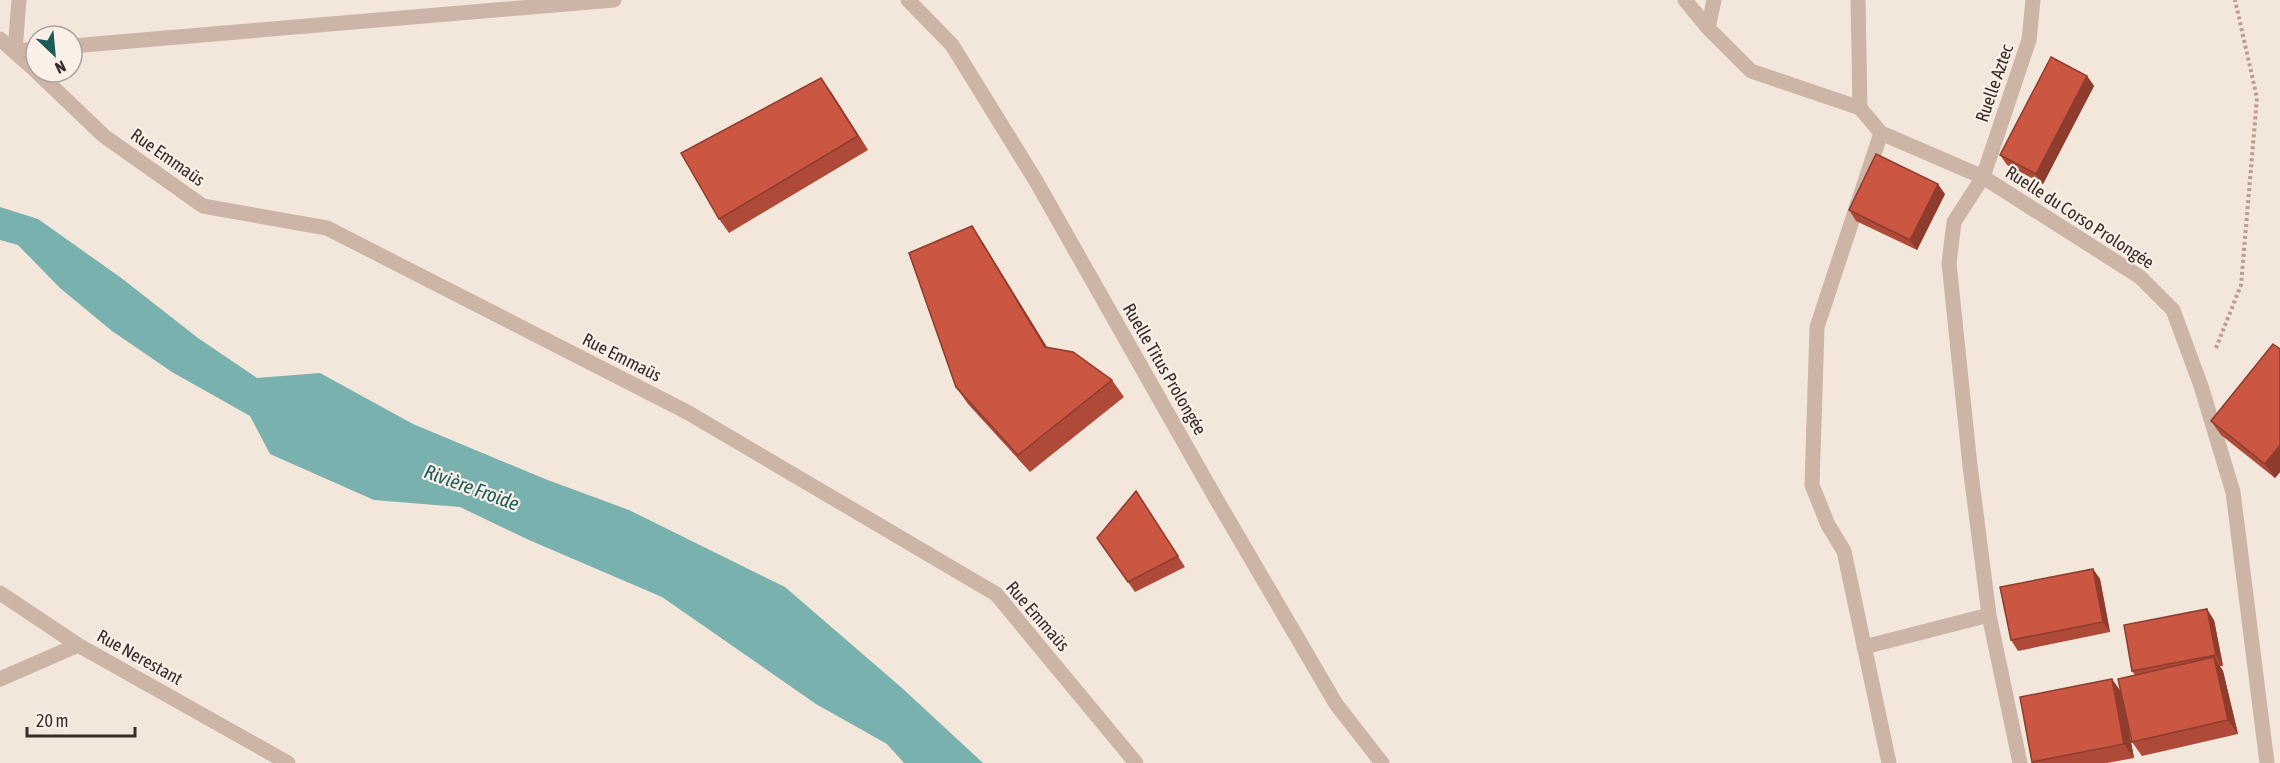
<svg xmlns="http://www.w3.org/2000/svg" width="2280" height="763" viewBox="0 0 2280 763" font-family="'Asap Condensed',sans-serif">
  <rect width="100%" height="100%" fill="#f3e6db"/>
  <path fill="#79b1ae" d="M0,207l38,12 82,58 78,61 59,40 63,-5 93,51 132,55 84,31 156,77 117,101 81,75h-79l-17,-19 -71,-40 -154,-107 -133,-57 -69,-33 -86,-7 -104,-46 -20,-38 -78,-44 -60,-41 -52,-43 -42,-43 -18,-5z"/>
  <g fill="none" stroke-linecap="round" stroke-linejoin="round">
    <path stroke="#b89e91" stroke-width="4" stroke-dasharray="3 3" stroke-linecap="butt" d="M2216,348l25,-63 16,-187 -22,-98"/>
    <path stroke="#ccb4a7" stroke-width="15" d="M19,0l-4,51 21,-2
      M908,0l44,45 84,136 179,316 121,207 46,59
      M1685,0l23,28 43,43 109,37 21,25 102,44 46,-137 4,-40
      M1858,0l2,108
      M1708,28l6,-28
      M0,39l36,32
      M72,46l542,-46
      M37,72l67,64 99,70 124,22 360,184 309,182 140,169
      M1881,133l-64,194 -5,158 16,40 16,26 45,212
      M0,593l78,52
      M1864,647l125,-32
      M0,679l78,-34 210,118
      M2020,763l-31,-148 -19,-149 -21,-203 5,-41 29,-45 157,100 33,33 28,76 32,106 34,271"/>
  </g>
  <path fill="#af4a39" d="M2087,76l7,10 -51,98 -36,-19 -7,-10z
    M831,92l37,58 -139,83 -10,-14z
    M1945,194l-28,56 -61,-29 -7,-11z
    M972,226l11,17 64,104 65,33 12,17 -94,75 -62,-68 -12,-17z
    M2280,349v123l-5,6 -54,-43 -10,-14z
    M1143,501l42,66 -50,25 -38,-54z
    M2093,569l7,10 10,53 -92,19 -7,-11z
    M2214,620l9,46h-3l3,5 15,63 -96,22 -10,-14 -8,-36 10,52 -27,5h-74l-1,-1 89,-70 14,-17 -3,-4z"/>
  <path fill="#8e3c2e" d="M2087,76l7,10 -51,98 -7,-10z
    M821,78l10,14 37,58 -10,-14z
    M1938,184l7,10 -28,56 -7,-10z
    M972,226l11,17 74,121 -12,-17z
    M2280,445v27l-5,6 -10,-14z
    M2093,569l7,10 10,53 -7,-10z
    M2207,609l7,11 9,46 -7,-11z
    M2214,657l9,14 15,63 -10,-14z
    M2112,679l10,14 12,65 -10,-14z"/>
  <path fill="#cb5642" stroke="#8e3c2e" stroke-width="1.5" d="M2051,57l36,19 -51,98 -36,-19z
    M821,78l37,58 -139,83 -38,-66z
    M1876,154l62,30 -28,56 -61,-30z
    M972,226l73,121 28,5 39,28 -94,75 -62,-68 -47,-134z
    M2273,344l7,5v96l-15,19 -54,-43z
    M1136,491l42,65 -50,26 -31,-44z
    M2093,569l10,53 -92,18 -11,-53z
    M2207,609l9,46 -84,16 -8,-46z
    M2214,657l14,63 -96,22 -14,-63z
    M2112,679l12,65 -92,18 -12,-65z"/>
  <g text-anchor="middle" dominant-baseline="central" stroke-width="4.5" stroke-linejoin="round" paint-order="stroke">
    <g font-size="18" fill="#382b28" stroke="#faf0e8">
      <text transform="translate(1994 83) rotate(-71)">Ruelle Aztec</text>
      <text transform="translate(168 157) rotate(35)">Rue Emmaüs</text>
      <text transform="translate(2080 217) rotate(33)">Ruelle du Corso Prolongée</text>
      <text transform="translate(622 357) rotate(27)">Rue Emmaüs</text>
      <text transform="translate(1165 369) rotate(60)">Ruelle Titus Prolongée</text>
      <text transform="translate(1038 616) rotate(49)">Rue Emmaüs</text>
      <text transform="translate(140 657) rotate(29)">Rue Nerestant</text>
    </g>
    <g font-size="20" font-style="italic" fill="#1b5b59" stroke="#faf0e8">
      <text transform="translate(472 487) rotate(20)">Rivière Froide</text>
    </g>
  </g>
  <g transform="translate(54 54) rotate(154)"><circle r="28" fill="#faf0e8" stroke="#aca19b" stroke-width="1.5"/>
  <path d="M0-4.5L10 22L0 15L-10 22Z" fill="#1b5b59"/>
  <text y="-9" font-size="16" font-weight="bold" text-anchor="middle" fill="#382b28">N</text>
  </g>
  <path d="M27 727v9h108v-9" fill="none" stroke="#382b28" stroke-width="3"/>
  <text x="36" y="727" font-size="18" fill="#382b28" stroke="#faf0e8" stroke-width="4.5" paint-order="stroke">20 m</text>
</svg>
